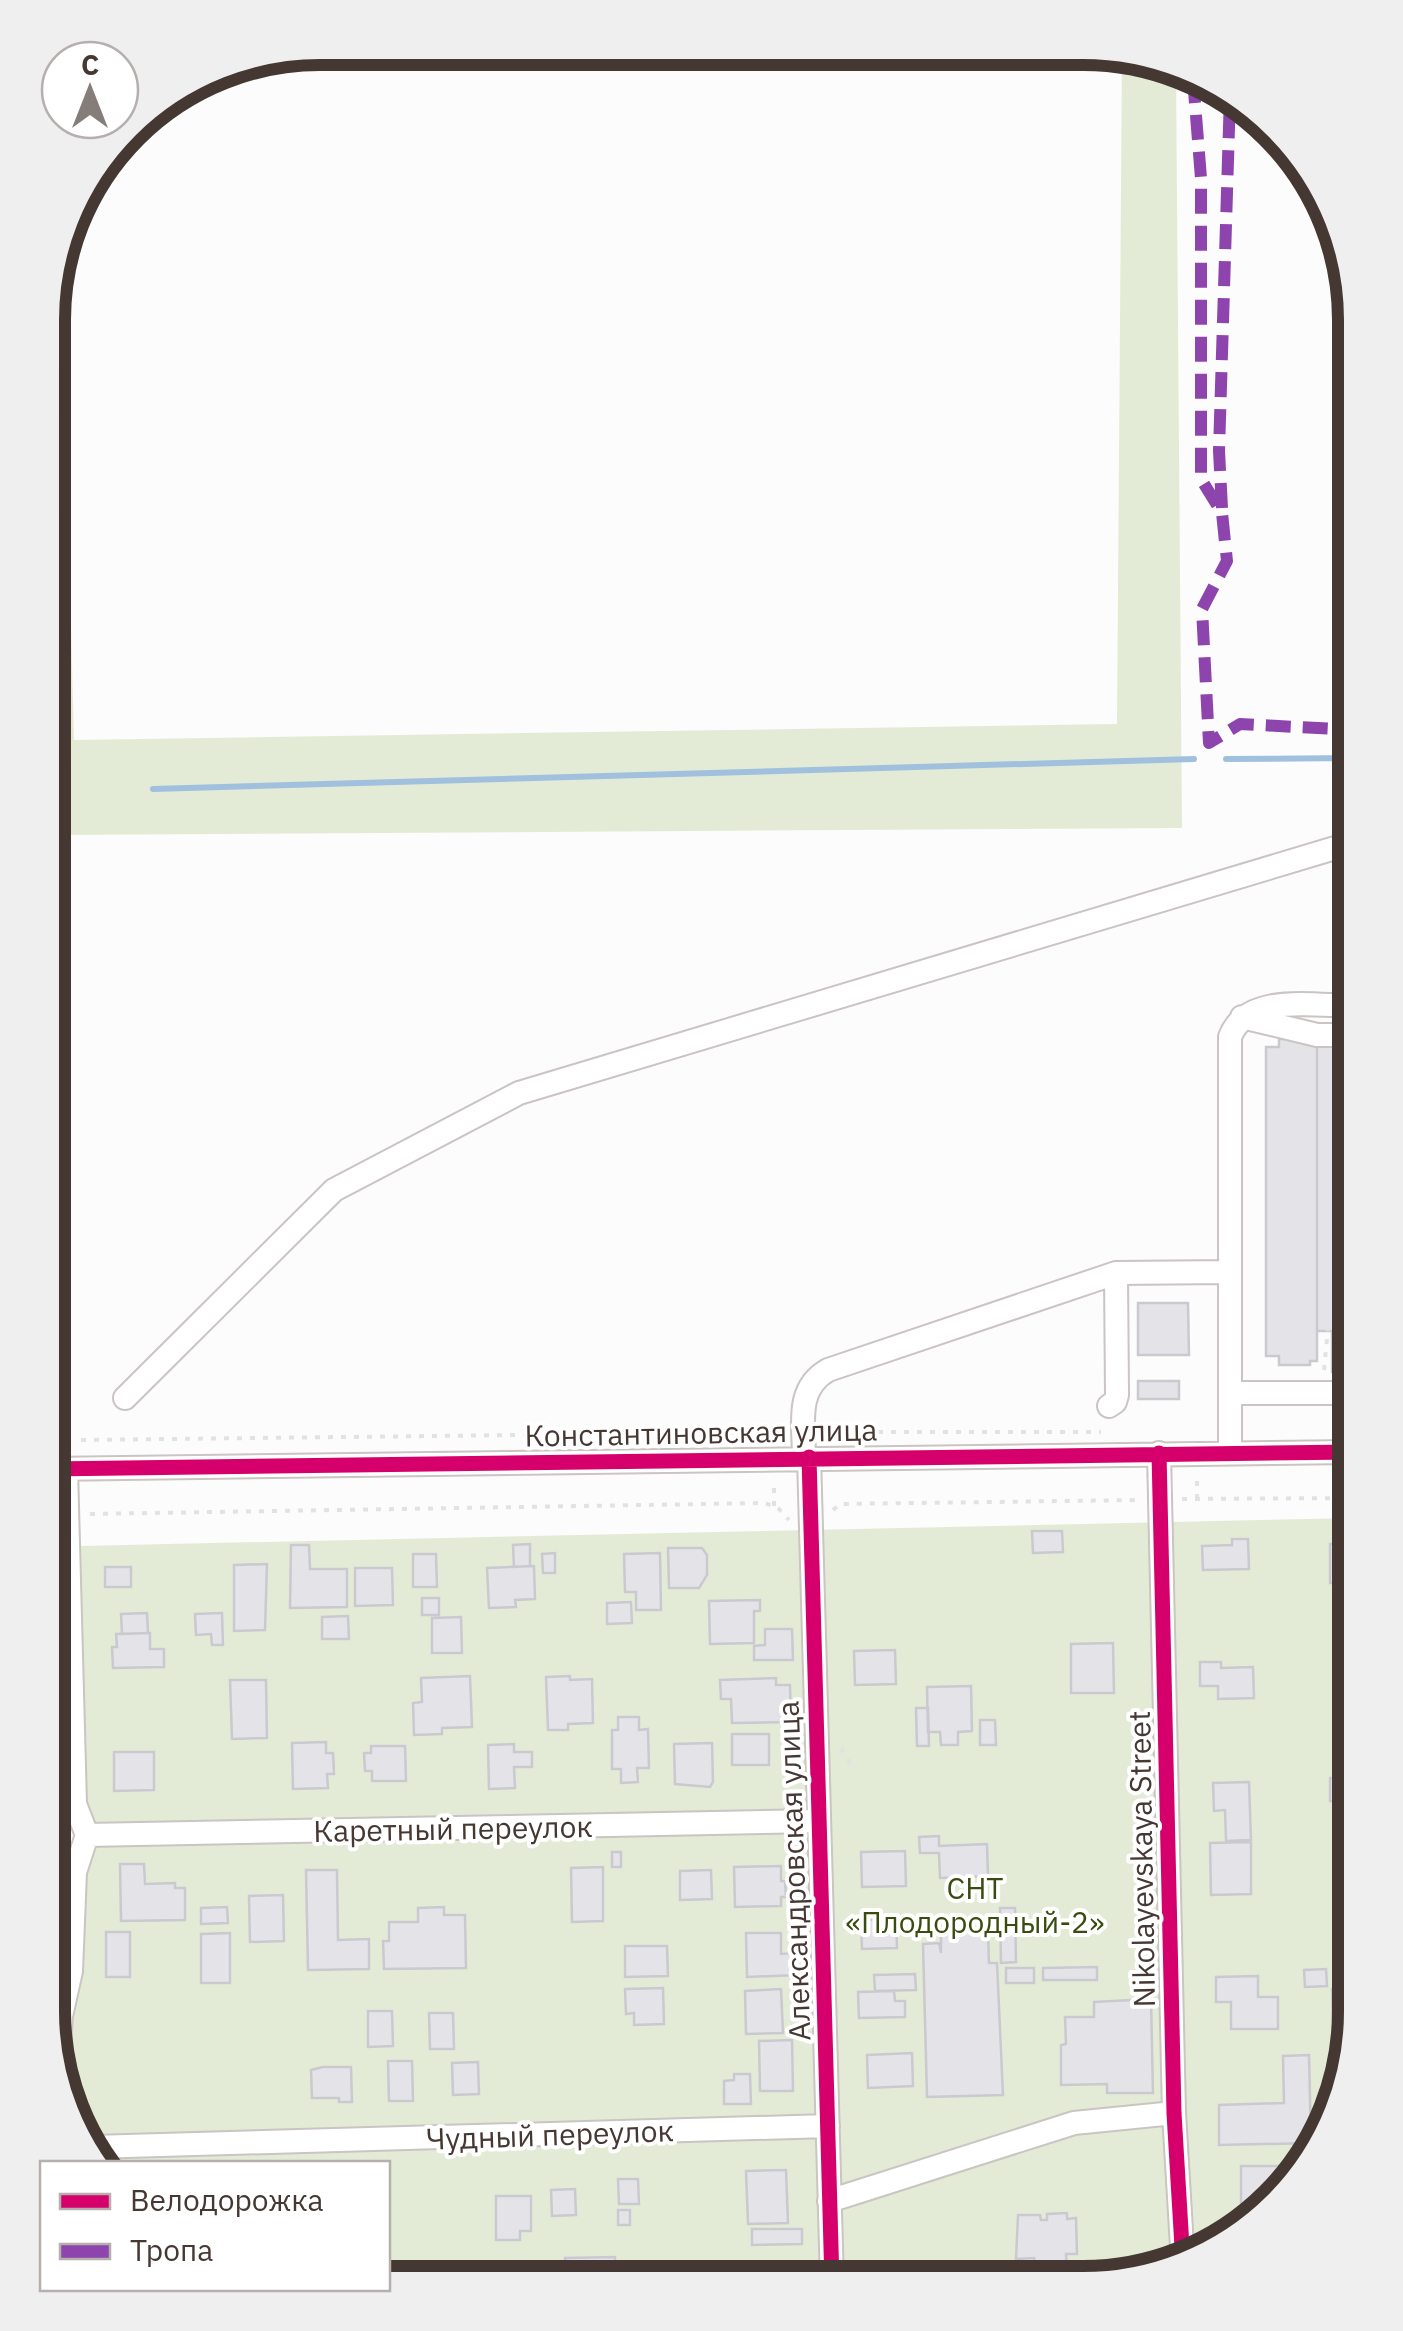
<svg xmlns="http://www.w3.org/2000/svg" width="1403" height="2331" viewBox="0 0 1403 2331" font-family="'IBM Plex Sans',sans-serif">
  <rect width="100%" height="100%" fill="#fcfcfc"/>
  <path fill="#e3ebd7" d="M1122,53h14l40,18 6,757 -1124,7 2,598h-12l2,-1148 11,-37 13,492 1043,-16z
    M1355,1518v512l-55,147 -113,86 -103,20 -696,-2v-117l-283,-1 -33,-43 7,-574z
    M48,1550h7l9,244 -16,1z"/>
  <g fill="none" stroke-linecap="round" stroke-linejoin="round">
    <path stroke="#a0c0de" stroke-width="6" d="M1226,759l129,-1
      M153,789l1041,-30"/>
  </g>
  <path fill="#e4e3e8" stroke="#c9c9cf" stroke-width="2.5" d="M1317,1028h38v344h-23v-41h-15z
    M1279,1039h30l8,4v318h-7v4h-31v-9h-13v-309h13z
    M1138,1303h50l1,52h-51z
    M1138,1381h41v18h-41z
    M1032,1531h30l1,21 -30,1z
    M1232,1539h16l1,30 -46,1 -1,-24 30,-1z
    M530,1544v22l-16,1 -1,-22z
    M1330,1544h25v38l-25,1z
    M291,1545h18l1,24h37v38l-57,1z
    M668,1548h34l5,7v20l-8,13h-30z
    M555,1553v20h-12l-1,-19z
    M660,1553l1,57h-25v-18h-11l-1,-38z
    M413,1554h23l1,33h-24z
    M267,1564l-2,66 -31,1v-66z
    M534,1566l1,33 -20,1 1,7 -27,1 -2,-40z
    M105,1567h26v20h-26z
    M355,1568h37l1,37 -38,1z
    M422,1598h17v17h-17z
    M760,1600v11h-6v32l-44,1 -1,-43z
    M631,1602l1,21 -25,1v-21z
    M147,1613l1,20 -26,1 -1,-20z
    M222,1613l1,32h-11l-1,-11 -15,1 -1,-21z
    M348,1616l1,23h-27v-22z
    M461,1617l1,36h-30v-35z
    M765,1629h27l1,31h-39v-14l11,-1z
    M150,1633v16h14v18l-51,1 -1,-21h5l-1,-13z
    M1113,1643l1,50h-43v-49z
    M895,1650l1,34 -41,1 -1,-34z
    M1200,1662h21v6l32,-1 1,31 -36,1v-13h-18z
    M470,1676l2,51 -30,1v6l-28,1 -1,-32 9,-1 -1,-24z
    M570,1676v4l22,-1 1,44 -25,1v6h-20l-2,-53z
    M776,1678v7h14l1,37 -59,1 -1,-24h-10l-1,-19z
    M230,1680h36l1,58 -35,1z
    M971,1686l1,45 -14,1v13h-17l-1,-13h-12l-1,-45z
    M916,1708h12l1,38h-12z
    M618,1717h21v13l9,-1 1,39h-12l1,14 -17,1v-14h-9v-39h6z
    M980,1720h15l1,25h-16z
    M732,1734h37v31h-37z
    M326,1742v11h7l1,21h-7l1,14 -35,1 -1,-46z
    M712,1743l1,39 -3,5 -35,-3 -1,-40z
    M514,1744v8h18v15h-18l1,21 -26,1 -1,-44z
    M371,1746h34l1,35h-34v-10h-7l-1,-18h7z
    M114,1752h40v38l-40,1z
    M1330,1778h25v23h-25z
    M1249,1782l2,58 -25,1 -1,-31 -11,1 -1,-28z
    M939,1836v10l48,-2 1,32 -48,2 -1,-25h-19l-1,-16z
    M1251,1842v52l-40,1 -1,-52z
    M905,1851l1,35 -44,1 -1,-35z
    M612,1852h9v15h-9z
    M120,1864h24l1,20 30,-1v5h10v32l-64,1z
    M781,1866v15h4l1,16h-5v9l-46,1 -1,-40z
    M603,1867v54l-31,1 -1,-54z
    M306,1870h31l1,70 31,-1v30l-61,1z
    M711,1870l1,29 -32,1v-29z
    M283,1895l1,46 -34,1 -1,-46z
    M227,1907l1,16 -27,1v-16z
    M444,1907v8h21l1,53 -82,1 -1,-28h6v-19h29v-14z
    M1000,1908h15l1,54 -15,1z
    M896,1919l1,29 -35,1 -1,-29z
    M982,1926v7h6l1,30h8l6,132 -76,2 -4,-153 16,-1 2,10v-26z
    M106,1932h24v45h-24z
    M230,1933v50h-29v-49z
    M746,1933h35v21l15,-1 1,22 -50,2z
    M625,1946h42l1,30 -43,1z
    M1097,1967v13h-54v-12z
    M1006,1968h28v15h-28z
    M1326,1969l1,17 -22,1 -1,-17z
    M915,1974l1,16 -41,1 -1,-16z
    M1258,1976v21h20v32h-47v-27h-15v-25z
    M663,1988l1,36 -30,1v-12l-8,1 -1,-25z
    M781,1989l2,44 -37,1 -1,-43z
    M1332,1989h11v15h7v22l-17,1z
    M894,1991l1,10h10v16l-46,1 -1,-26z
    M1151,1999l2,94h-46v-9l-46,1v-40l5,-1 -1,-27h29v-15z
    M368,2011h24l1,35 -25,1z
    M429,2013h24l1,36h-24z
    M792,2040l1,51h-33l-1,-50z
    M912,2053l1,33 -45,2 -1,-33z
    M1309,2055l2,88 -92,2v-40l65,-2 -1,-47z
    M388,2061h24l1,40h-24z
    M478,2062l1,32 -26,1 -1,-32z
    M323,2067h28l1,35h-13v-4h-27l-1,-28z
    M734,2074h16l1,30h-27v-23l10,-1z
    M1241,2166h40l1,24 -27,21h-14z
    M786,2170l2,53 -40,1 -2,-53z
    M618,2179h20l1,25h-20z
    M575,2189l1,26 -24,1 -1,-26z
    M496,2196h35v35h-11v9h-24z
    M618,2210h12v15h-12z
    M1067,2213v6l9,-1 1,36h-11l1,15 -32,1 -1,-12 -18,1 2,-44h22l1,5h6v-6z
    M752,2229h50v15l-50,1z
    M615,2257l1,25h-50l-1,-24z
    M764,2266h39v17h-39z"/>
  <g fill="none" stroke-linecap="round" stroke-linejoin="round">
    <g stroke="#cac4c2" stroke-width="26">
      <path id="minor" d="M1242,1017l75,18h38
        M1230,1393h125
        M125,1398l209,-208 185,-97 836,-251
        M1109,1406l6,-4 2,-7 -1,-122
        M1159,1453l15,660 9,151
        M1230,1453v-416c17,-45 85,-31 125,-31
        M804,1457c0,-33 -9,-68 24,-87l288,-97 114,-1
        M809,1457l23,826
        M48,1469l1307,-17
        M87,1835l732,-14
        M58,2065l3,-49 10,-45 4,-99 12,-37 -12,-31 -9,-335
        M92,2147l736,-21
        M829,2201l245,-78 100,-10"/>
    </g>
    <path stroke="#e2e2e2" stroke-width="4" stroke-dasharray="5 8" stroke-linecap="butt" d="M1348,1328v-260l7,-13
      M1324,1370l4,-42h27
      M826,1432h275
      M48,1440h3
      M81,1440l700,-8
      M1182,1499l173,-1
      M1197,1499v-23
      M774,1506v-24
      M833,1510l7,-6 301,-4
      M90,1514l675,-11 13,5 11,12
      M841,1748l9,15 1,9"/>
    <use href="#minor" stroke="#fff" stroke-width="22"/>
    <path stroke="#8e44ad" stroke-width="12" stroke-dasharray="25 12" stroke-linecap="butt" d="M1193,78l8,100v301l21,34 5,48 -25,48 7,134 31,-19 115,6
      M1222,508l-3,-57 11,-356"/>
    <g stroke="#fff" stroke-width="21">
      <path id="cycleway" d="M1159,1453l15,660 9,151
        M809,1457l23,826
        M48,1469l1307,-17"/>
    </g>
    <use href="#cycleway" stroke="#d6006c" stroke-width="15"/>
  </g>
  <g text-anchor="middle" dominant-baseline="central" stroke-width="8" stroke-linejoin="round" paint-order="stroke">
    <g font-size="30" fill="#453833" stroke="#fff">
      <text transform="translate(701 1432) rotate(-1)">Константиновская улица</text>
      <text transform="translate(453 1828) rotate(-1)">Каретный переулок</text>
      <text transform="translate(1141 1859) rotate(-91)">Nikolayevskaya Street</text>
      <text transform="translate(793 1871) rotate(-92)">Александровская улица</text>
      <text transform="translate(550 2134) rotate(-2)">Чудный переулок</text>
    </g>
    <g font-size="30" fill="#394c0f" stroke="#fff">
      <text x="975" y="1887">СНТ<tspan x="975" dy="34">«Плодородный-2»</tspan></text>
    </g>
  </g>
  <path d="M0 0H1403V2331H0ZM320 65H1083A255 255 0 0 1 1338 320V2011A255 255 0 0 1 1083 2266H320A255 255 0 0 1 65 2011V320A255 255 0 0 1 320 65Z" fill="#f0efef" fill-rule="evenodd"/>
  <path fill="none" stroke="#453833" stroke-width="12" d="M320 65H1083A255 255 0 0 1 1338 320V2011A255 255 0 0 1 1083 2266H320A255 255 0 0 1 65 2011V320A255 255 0 0 1 320 65Z"/>
  <rect x="40" y="2161" width="350" height="130" fill="#ffffff" stroke="#b5afad" stroke-width="2.5"/>
  <rect x="60" y="2194" width="50" height="15" fill="#d6006c" stroke="#b5afad" stroke-width="2.5"/>
  <text x="130" y="2211" font-size="30" fill="#453833">Велодорожка</text>
  <rect x="60" y="2244" width="50" height="15" fill="#8e44ad" stroke="#b5afad" stroke-width="2.5"/>
  <text x="130" y="2261" font-size="30" fill="#453833">Тропа</text>
  <g transform="translate(90 90)"><circle r="48" fill="#ffffff" stroke="#b5afad" stroke-width="2.5"/>
  <path d="M0-8L18 38L0 25L-18 38Z" fill="#857d79"/>
  <text y="-15" font-size="28" font-weight="bold" text-anchor="middle" fill="#453833">С</text>
  </g>
</svg>
